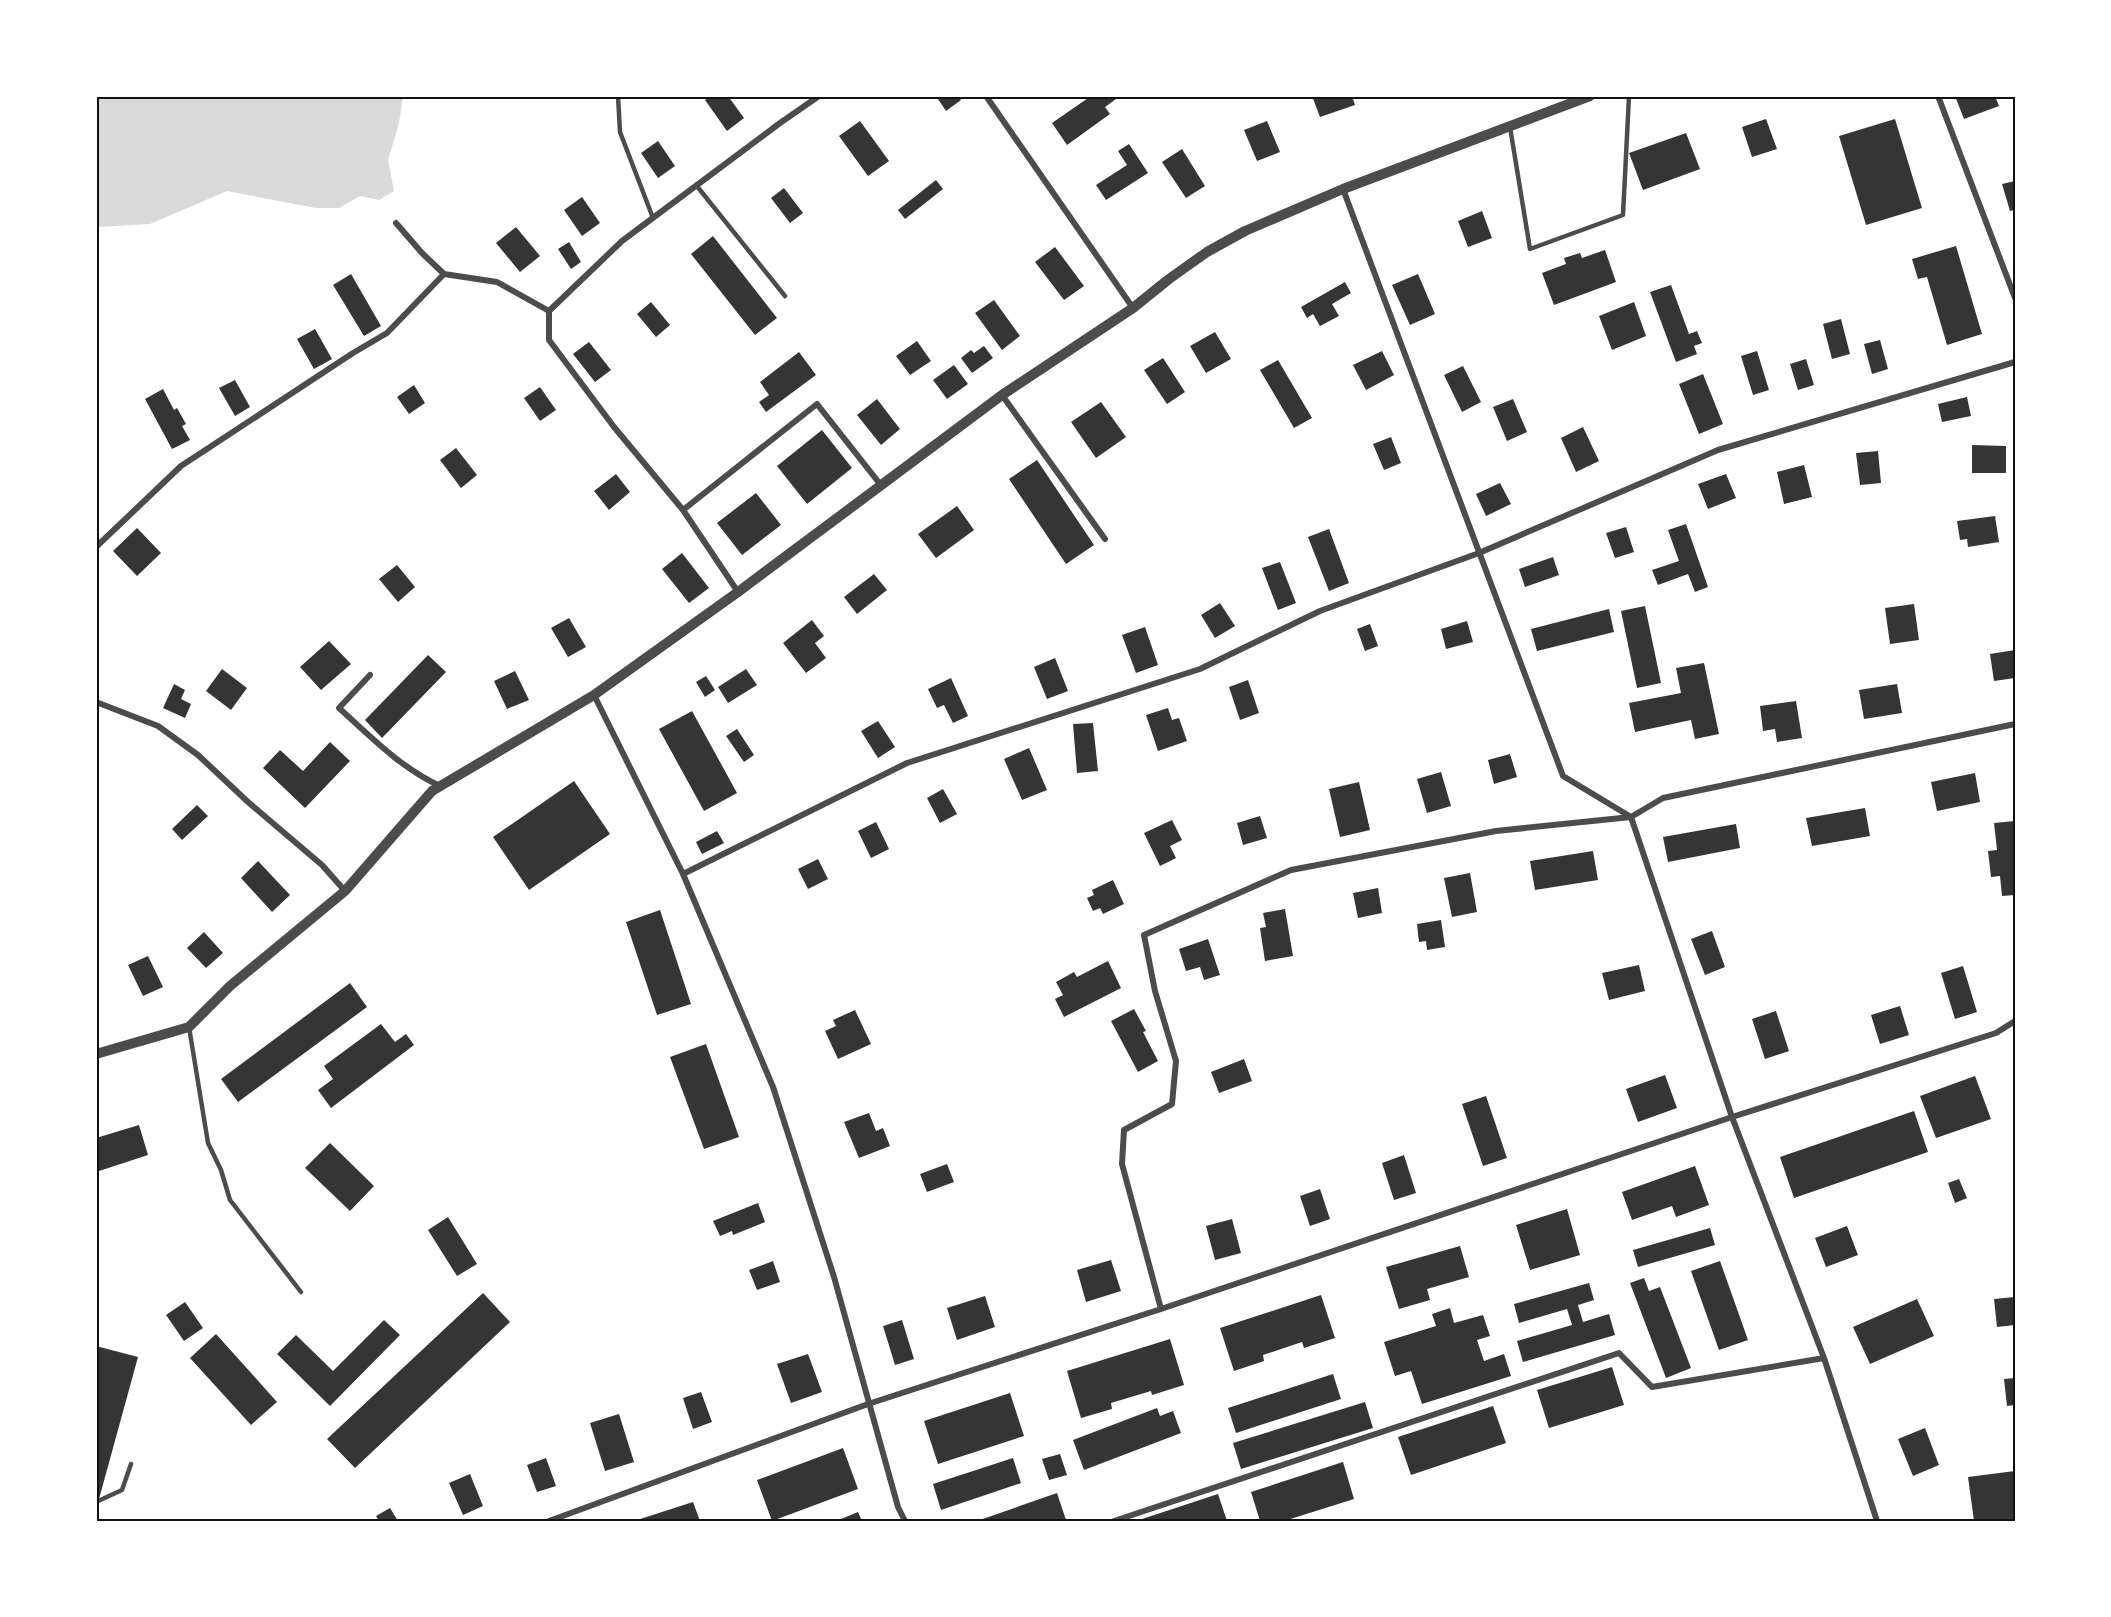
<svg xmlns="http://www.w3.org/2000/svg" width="2111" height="1617" viewBox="0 0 2111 1617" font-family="'Libre Baskerville',serif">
  <rect width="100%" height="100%" fill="#fff"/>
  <path fill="#d9d9d9" d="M96,96h307l-4,27 -11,37 6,31 -15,9 -19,-4 -21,12h-23l-89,-17 -77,33 -54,3z"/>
  <path fill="#353535" d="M711,96h17l16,22 -17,13 -22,-31z
    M936,96h23l2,4 -15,11z
    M1091,96h23l2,3 -11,8 5,7 -43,31 -15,-22z
    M1312,96h40l3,9 -35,12z
    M1955,96h40l4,10 -35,13z
    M1766,119l11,30 -25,8 -10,-30z
    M1895,119l27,89 -56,17 -27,-89z
    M860,121l29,40 -21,15 -29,-40z
    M1267,121l13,31 -23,9 -13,-31z
    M1686,133l14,36 -57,21 -14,-37z
    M658,141l17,25 -17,12 -17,-25z
    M1129,144l19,29 -42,27 -10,-15 31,-20 -9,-14z
    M1182,149l23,37 -19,12 -24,-36z
    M936,180l7,9 -38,30 -7,-9z
    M2015,181v29l-5,1 -8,-27z
    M784,188l19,25 -13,10 -19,-25z
    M582,197l18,26 -18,13 -18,-26z
    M1482,211l10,27 -24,9 -10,-26z
    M516,227l24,29 -20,16 -24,-29z
    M713,236l64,82 -22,17 -64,-81z
    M569,242l12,20 -10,7 -13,-20z
    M1956,246l26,88 -35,11 -20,-68 -9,2 -6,-20z
    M1055,247l29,39 -20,14 -29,-38z
    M1605,250l11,32 -62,23 -12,-32 24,-9 -2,-6 16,-5 2,5z
    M351,274l30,52 -17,10 -31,-51z
    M1418,274l17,40 -25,11 -18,-40z
    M1345,282l6,11 -19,11 7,12 -19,10 -7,-12 -6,4 -6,-11z
    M1671,285l18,49 8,-3 5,12 -8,3 3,8 -21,8 -26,-70z
    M994,300l26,36 -18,14 -27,-37z
    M651,302l19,23 -14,12 -19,-23z
    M1634,302l12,34 -34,14 -13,-34z
    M1841,319l9,35 -18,5 -9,-35z
    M315,329l17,30 -18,10 -17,-30z
    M1215,332l16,27 -25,14 -16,-27z
    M1880,340l8,29 -16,5 -8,-30z
    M917,341l14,20 -21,14 -14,-19z
    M589,342l22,28 -16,12 -22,-28z
    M984,346l9,12 -21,15 -11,-15 10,-8 3,3z
    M1382,351l12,24 -28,15 -13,-25z
    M1757,351l12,39 -16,5 -12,-39z
    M799,352l17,23 -50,37 -7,-10 10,-7 -9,-13z
    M1163,358l22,34 -18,12 -23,-34z
    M1806,359l8,26 -16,5 -8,-26z
    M1278,360l34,58 -18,10 -34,-58z
    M954,365l14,19 -21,15 -14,-19z
    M1463,366l18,36 -19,10 -18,-37z
    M1703,374l20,50 -24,10 -20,-50z
    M235,380l15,27 -15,9 -16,-28z
    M414,385l11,18 -16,11 -12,-17z
    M540,387l16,23 -16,11 -16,-23z
    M163,389l11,21 3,-2 9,16 -4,2 8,14 -18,9 -27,-50z
    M1967,397l4,19 -29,6 -4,-18z
    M877,399l23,30 -19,16 -24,-30z
    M1513,399l14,33 -20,9 -14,-34z
    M1101,402l25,35 -30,21 -25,-36z
    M1583,427l16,34 -23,11 -15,-34z
    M822,430l30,38 -45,36 -30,-38z
    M1391,437l10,26 -17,7 -11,-26z
    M1972,445l34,1v27h-34z
    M456,448l21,27 -16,13 -21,-28z
    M1878,451l3,32 -21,2 -4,-32z
    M1037,460l57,85 -28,19 -57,-85z
    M1804,465l8,32 -28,7 -7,-32z
    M616,474l14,18 -21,18 -15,-19z
    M1726,474l10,24 -28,11 -10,-25z
    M1500,483l11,21 -25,12 -10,-22z
    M756,493l25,32 -39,30 -25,-32z
    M957,506l17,24 -38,28 -18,-24z
    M1995,516l4,26 -31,5 -1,-8 -7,1 -3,-19z
    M1686,524l22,63 -13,5 -7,-18 -30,11 -6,-15 27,-9 -11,-31z
    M1626,527l8,25 -19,6 -9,-25z
    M137,528l24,25 -24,23 -24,-25z
    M1329,529l20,54 -20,8 -21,-54z
    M682,553l27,35 -20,15 -27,-34z
    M1553,557l6,18 -34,12 -6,-18z
    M1280,562l16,41 -18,7 -16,-42z
    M397,565l18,22 -17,15 -19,-23z
    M874,574l13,16 -30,24 -13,-17z
    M1220,603l15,23 -20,12 -14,-23z
    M1914,604l5,36 -29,4 -5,-36z
    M1645,606l16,77 -24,5 -16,-77z
    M1609,609l5,23 -77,19 -6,-22z
    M569,618l17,29 -18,10 -17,-29z
    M812,620l12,16 -9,7 11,15 -20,15 -23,-30z
    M1467,621l6,21 -27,7 -5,-20z
    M1370,624l8,22 -13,5 -8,-22z
    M1145,627l13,38 -22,8 -14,-38z
    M329,641l22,23 -30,26 -21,-23z
    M2015,650v28l-21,3 -4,-27z
    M428,655l18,17 -64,66 -17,-18z
    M1055,658l13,33 -21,8 -13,-32z
    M1704,663l15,71 -24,5 -4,-19 -56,12 -6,-29 52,-10 -5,-25z
    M222,669l25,19 -16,22 -25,-19z
    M746,669l11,16 -29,18 -10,-16z
    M515,671l14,29 -22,9 -13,-28z
    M706,676l9,14 -10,7 -9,-15z
    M951,678l17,38 -15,7 -9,-18 -7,3 -9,-19z
    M1248,680l11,33 -19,7 -11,-33z
    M174,684l11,6 -4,9 10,5 -6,14 -22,-10z
    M1897,684l5,29 -38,6 -5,-29z
    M1796,701l6,37 -25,4 -2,-13 -12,2 -3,-25z
    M1168,708l4,12 7,-2 8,23 -29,10 -12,-36z
    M692,711l45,82 -33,18 -45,-82z
    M878,721l17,26 -17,11 -17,-27z
    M1093,723l5,48 -21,2 -4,-49z
    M737,729l17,26 -10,7 -18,-26z
    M330,742l20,19 -45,47 -42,-40 17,-18 23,21z
    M1029,748l18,42 -25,10 -18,-41z
    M1510,754l7,23 -23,7 -6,-24z
    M1441,772l10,34 -24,7 -10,-34z
    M1975,773l5,29 -43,9 -6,-29z
    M574,781l36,53 -81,56 -36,-53z
    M1359,782l11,48 -30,7 -11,-48z
    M943,789l14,25 -17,9 -13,-25z
    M197,805l11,11 -26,24 -10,-11z
    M1865,808l5,28 -58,10 -6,-28z
    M1260,816l7,22 -24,7 -6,-22z
    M1172,820l10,20 -12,6 6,12 -16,8 -16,-33z
    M2015,821v74l-13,1 -2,-20 -9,1 -3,-26 9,-1 -3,-27z
    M876,822l13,27 -18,9 -13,-27z
    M1736,824l4,24 -72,14 -5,-25z
    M717,831l7,12 -22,11 -6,-12z
    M1593,851l5,29 -63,10 -5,-29z
    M818,859l10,20 -20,10 -10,-20z
    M258,861l32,34 -18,17 -31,-34z
    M1470,873l7,39 -25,5 -8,-39z
    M1113,880l11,24 -21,10 -3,-6 -7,3 -6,-13 7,-3 -2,-5z
    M1378,888l4,25 -24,5 -5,-25z
    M1285,909l8,47 -28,5 -5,-33 6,-1 -3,-14z
    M660,910l31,94 -34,11 -31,-93z
    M1441,920l4,27 -18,3 -1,-9 -7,1 -2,-18z
    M1712,931l13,36 -20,8 -14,-36z
    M204,932l19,21 -17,15 -19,-20z
    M1208,939l12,36 -16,5 -4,-13 -14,4 -7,-22z
    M148,956l15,31 -20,9 -15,-31z
    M1108,961l13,27 -57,29 -9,-18 8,-4 -7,-13 18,-10 3,5z
    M1639,965l6,26 -36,9 -7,-27z
    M1963,966l14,46 -22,7 -14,-46z
    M350,983l17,24 -129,95 -17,-23z
    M1900,1006l9,29 -29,9 -9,-29z
    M1134,1009l12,22 -3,1 15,29 -20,11 -27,-51z
    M855,1010l16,34 -33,15 -13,-28 11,-5 -3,-6z
    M1776,1011l13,40 -24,8 -13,-40z
    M381,1024l14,18 11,-8 8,11 -83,63 -13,-18 15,-11 -9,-13z
    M706,1044l33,93 -35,12 -34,-92z
    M1244,1059l8,22 -33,12 -8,-21z
    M1665,1075l12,33 -39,14 -12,-33z
    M1975,1076l16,43 -55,19 -16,-42z
    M1486,1096l21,62 -24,8 -21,-62z
    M1914,1111l14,41 -134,46 -14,-41z
    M869,1113l7,18 7,-3 7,18 -31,12 -15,-36z
    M139,1125l9,30 -52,17v-34z
    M330,1143l44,43 -24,25 -45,-43z
    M1404,1155l12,38 -22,7 -12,-37z
    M947,1164l7,18 -27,10 -7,-18z
    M1695,1166l14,39 -33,12 -4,-11 -40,14 -10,-28z
    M1959,1179l8,19 -12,5 -7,-20z
    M1320,1189l10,30 -20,7 -10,-30z
    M758,1203l7,19 -32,13 -1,-4 -12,5 -7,-15z
    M1567,1209l13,46 -50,15 -14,-45z
    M448,1217l29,47 -20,12 -29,-46z
    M1232,1219l9,34 -26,7 -9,-34z
    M1847,1226l11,29 -32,12 -11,-29z
    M1710,1228l5,17 -77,22 -5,-17z
    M1460,1246l9,31 -42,12 3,11 -31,9 -13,-42z
    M1111,1260l10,31 -35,11 -9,-32z
    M773,1261l7,21 -23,8 -8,-20z
    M1720,1261l28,79 -29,10 -28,-79z
    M1644,1278l5,13 11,-4 31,81 -25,10 -36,-95z
    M1589,1283l5,17 -16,5 5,17 26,-8 6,21 -92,27 -6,-21 55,-16 -5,-16 -48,14 -5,-19z
    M483,1293l27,29 -155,146 -28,-29z
    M1321,1295l14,43 -31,10 -2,-6 -39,13 1,6 -30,10 -14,-43z
    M985,1296l10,31 -38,13 -10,-32z
    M2015,1297v28l-18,2 -3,-28z
    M1917,1299l17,37 -64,28 -17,-37z
    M185,1302l18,26 -19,13 -18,-26z
    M1450,1308l4,15 29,-8 7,21 -13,4 7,21 20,-7 7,22 -89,28 -11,-33 -16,5 -11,-34 52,-16 -4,-12z
    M384,1320l16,15 -70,71 -53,-52 19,-19 37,36z
    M902,1320l12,39 -19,6 -12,-39z
    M216,1334l61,68 -26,23 -61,-67z
    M1170,1339l14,46 -32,10 -1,-4 -40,12 1,6 -31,9 -14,-47z
    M96,1346l42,11 -39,142 -3,-1z
    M808,1354l14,38 -31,11 -14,-39z
    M1612,1367l12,38 -75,23 -12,-38z
    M1333,1374l8,25 -105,34 -8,-25z
    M2015,1378v27l-8,1 -3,-27z
    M701,1392l11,30 -19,7 -10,-31z
    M1010,1393l14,43 -86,28 -14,-43z
    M1365,1402l8,26 -132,41 -8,-26z
    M1493,1406l13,37 -95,32 -13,-38z
    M1157,1408l3,8 13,-5 8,22 -97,37 -11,-30z
    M619,1414l15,48 -29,9 -15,-48z
    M1925,1428l14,37 -26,11 -15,-37z
    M843,1448l15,41 -86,32 -15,-41z
    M1060,1454l7,21 -18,5 -7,-21z
    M546,1458l10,28 -19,6 -10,-27z
    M1013,1458l8,25 -80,27 -8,-26z
    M1343,1462l11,37 -70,22h-24l-9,-29z
    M2015,1471v50h-41l-6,-44z
    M470,1474l13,32 -20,9 -14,-32z
    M1057,1493l9,27 -88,1h-1z
    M1218,1494l9,27h-91z
    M693,1502l7,19h-66z
    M390,1508l8,13h-19l-3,-5z
    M858,1512l4,9h-26z"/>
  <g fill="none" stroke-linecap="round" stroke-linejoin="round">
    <path stroke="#4c4c4c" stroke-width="4.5" d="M618,96l2,36 33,86
      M1510,127l20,122 93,-34 6,-119
      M696,185l89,111
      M189,1027l19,116 13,27 9,30 71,92
      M96,1502l26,-12 9,-26"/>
    <path stroke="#4c4c4c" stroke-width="6" d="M986,96l147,212
      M1938,96l77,202
      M1343,189l220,587 68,41 101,300 92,241 53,163
      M396,223l26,30 22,21 53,8 52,29 73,-70 158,-118 39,-27
      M549,311v29l65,87 69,83 55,82
      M1002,395l103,144
      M683,510l134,-106 63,80
      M96,547l85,-81 172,-113 34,-20 57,-59
      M370,675l-31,33c32,29 62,60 101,78
      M594,695l89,179 90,213 61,190 64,230 7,14
      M96,702l62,24 40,29 50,47 74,63 23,26
      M683,874l224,-111 293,-94 120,-58 159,-58 239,-103 297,-88
      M1161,1309l-39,-145 2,-34 48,-26 4,-43 -21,-70 -11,-56 147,-65 205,-39 135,-14 32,-19 352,-74
      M549,1521l319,-117 293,-95 571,-192 264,-84 19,-12
      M1114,1521l505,-168 33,34 172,-29"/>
    <path stroke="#4c4c4c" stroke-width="10" d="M96,1054l93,-27 41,-41 115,-95 87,-100 162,-96 144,-103 264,-197 131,-87 36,-29 38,-27 38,-21 98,-42 247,-93"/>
  </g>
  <rect width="2111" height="1617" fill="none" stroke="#ffffff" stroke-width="195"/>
  <rect x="98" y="98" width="1916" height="1422" fill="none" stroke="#111" stroke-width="2"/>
</svg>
